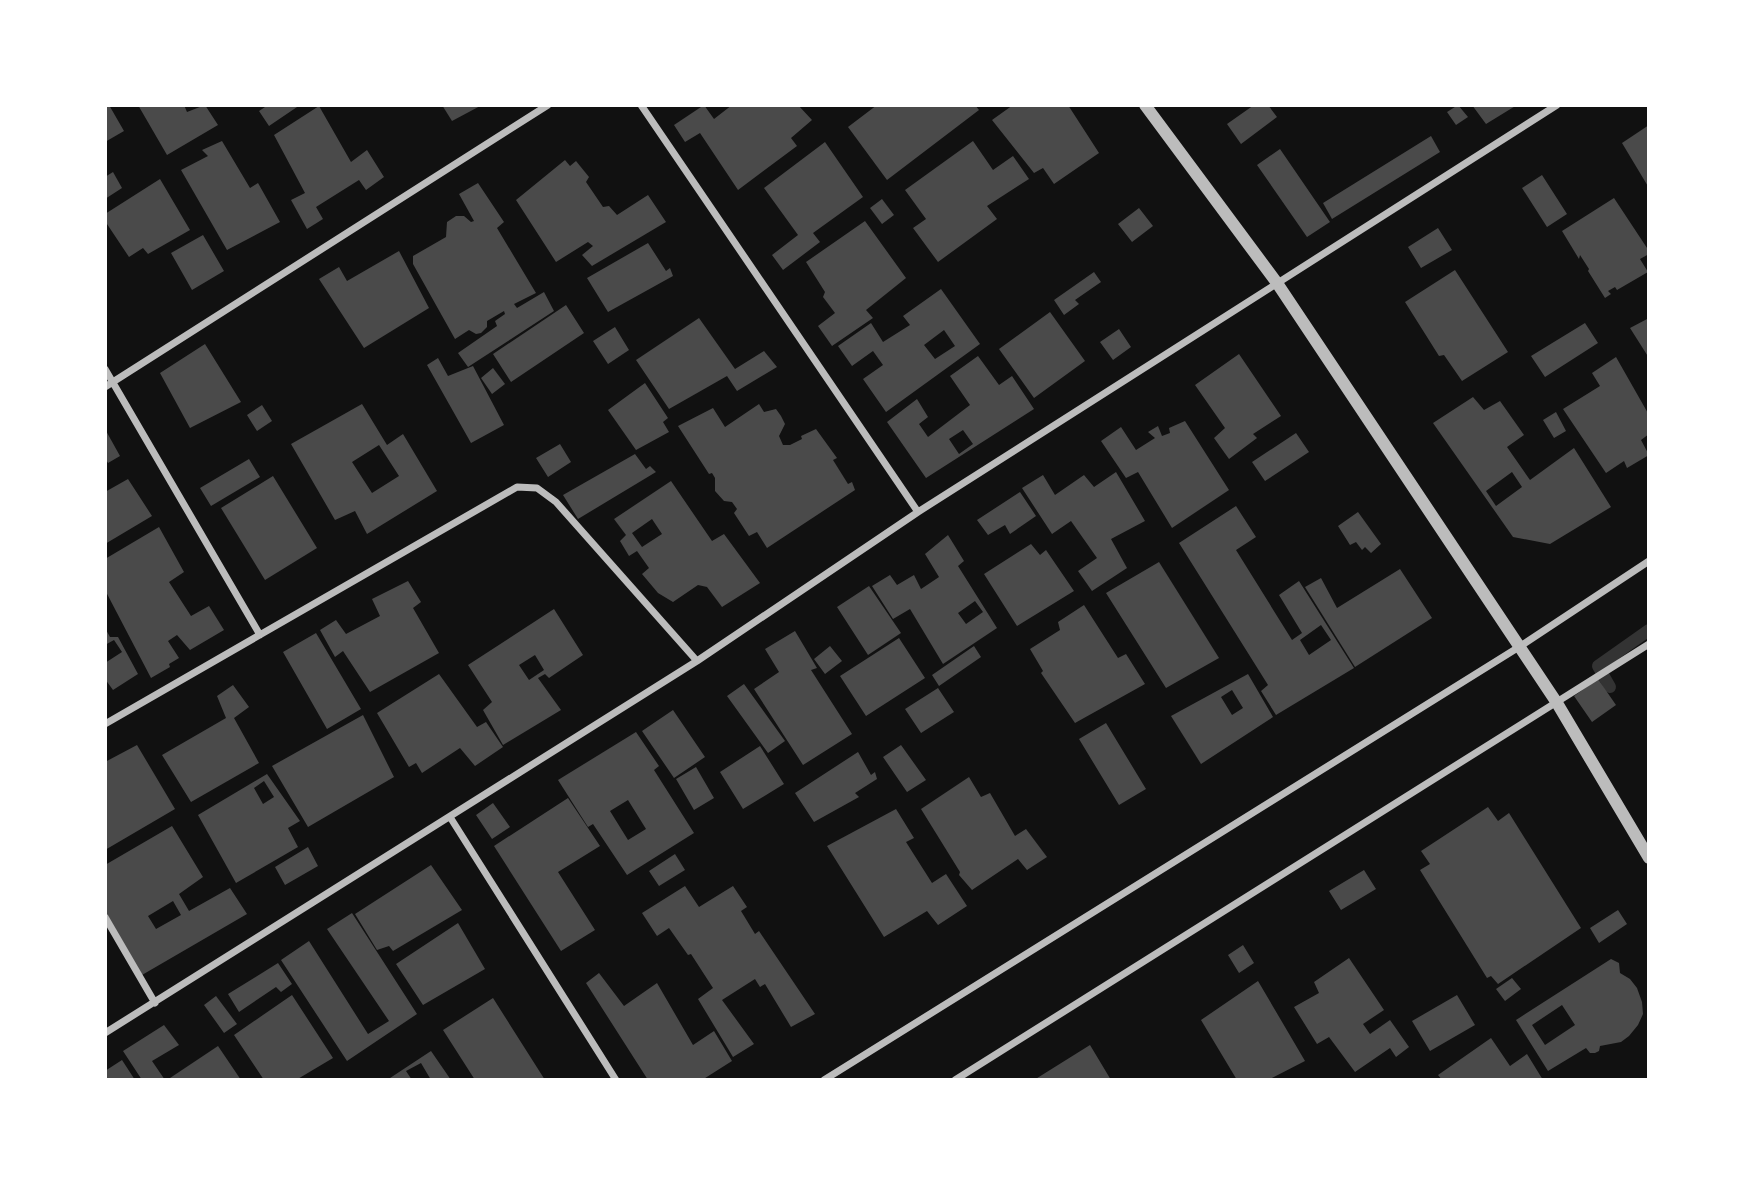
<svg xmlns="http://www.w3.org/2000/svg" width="1754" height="1185" viewBox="0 0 1754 1185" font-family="'Source Sans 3',sans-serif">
  <rect width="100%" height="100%" fill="#111"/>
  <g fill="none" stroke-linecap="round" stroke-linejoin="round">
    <path stroke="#333" stroke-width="12" d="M1610,687l-12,-21 51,-36"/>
  </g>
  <path fill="#4a4a4a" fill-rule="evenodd" d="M105,105h4l15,26 -19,11z
    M138,105h46l3,7 18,-7 13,20 -51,30z
    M268,105h32l-31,21 -10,-15z
    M442,105h40l-30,16z
    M704,105l10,14 18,-14h66l14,15 -21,18 6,8 -59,44 -38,-57 -15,9 -11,-17z
    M877,105h98l4,5 -92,70 -39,-53z
    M1013,105h55l31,48 -45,31 -11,-16 -9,5 -42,-53z
    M1254,105h14l9,12 -36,27 -14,-20z
    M1458,105l10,12 -12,8 -9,-13z
    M1472,105h45l-31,19z
    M319,106l32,56 16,-12 17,27 -18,13 -7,-10 -43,27 7,12 -16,10 -16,-29 14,-7 -31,-58z
    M1649,125v63l-27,-45z
    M1431,136l9,16 -108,67 -9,-16z
    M222,141l28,47 8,-5 22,39 -53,28 -46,-80 27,-14 -6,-6z
    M973,141l20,29 20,-14 16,23 -42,27 10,13 -59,43 -25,-34 13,-9 -21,-29z
    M825,142l38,55 -50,36 7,9 -37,28 -11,-15 26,-20 -34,-47z
    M1280,149l50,73 -23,15 -50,-72z
    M565,160l5,6 6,-5 13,16 -3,5 17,25 6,-1 8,9 31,-20 18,27 -74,44 -10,-11 11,-9 -5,-4 -32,20 -40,-62z
    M113,172l9,16 -17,11v-22z
    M1542,175l25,39 -20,13 -25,-39z
    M160,179l30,51 -42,24 -5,-6 -14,9 -24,-36v-7z
    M478,183l26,39 -7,6 39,65 -22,11 3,4 27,-16 10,19 -86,56 -10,-14 39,-27 -2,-5 10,-7 -1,-3 -17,10v6l-6,6 -5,1 -7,-4 -14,9 -42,-75v-8l33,-19 1,-15 9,-6h8l7,6 3,-1 -15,-27z
    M1614,198l35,53v3l-9,5 8,13 -31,18 -2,-3 -7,4 3,3 -6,4 -17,-27 1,-2 -9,-14 -1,4 -17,-28z
    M882,199l12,16 -12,9 -12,-16z
    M1139,208l14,18 -21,16 -14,-18z
    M865,221l41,57 -40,32 7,8 -41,28 -14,-20 17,-13 -12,-16 2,-5 -19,-30z
    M1438,228l14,22 -31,18 -13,-21z
    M203,235l21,36 -32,19 -21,-37z
    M648,243l18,28 4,-3 3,8 -65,36 -21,-34z
    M399,251l30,57 -65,40 -45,-69 20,-12 8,14z
    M1455,270l53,82 -46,29 -18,-26 -5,1 -34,-54z
    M1094,272l7,10 -26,18 4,4 -15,11 -10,-15z
    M941,289l39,55 -94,68 -23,-33 20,-14 -10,-14 -21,15 -14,-20 33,-23 12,19 27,-17 -7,-9zM944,330l11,16 -20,13 -11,-14z
    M566,305l18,28 -73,49 -18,-28z
    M1050,312l35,49 -51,37 -35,-49z
    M699,318l36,51 29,-18 13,16 -40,24 -10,-15 -58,33 -33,-49z
    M1649,318v40l-19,-30z
    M1585,323l13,20 -53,34 -14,-21z
    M615,327l14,23 -21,14 -15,-23z
    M1119,329l12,18 -18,13 -13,-18z
    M205,344l36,58 -51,26 -30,-55z
    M1239,354l42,62 -28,18 4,4 -28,21 -15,-21 11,-10 -30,-43z
    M978,356l21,29 13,-9 22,33 -108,69 -39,-56 30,-23 11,18 -9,7 9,13 42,-32 -20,-29zM963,430l10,14 -14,10 -10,-15z
    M1616,357l33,58v19l-8,6 8,15 -22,13 -3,-7 -18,12 -43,-64 37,-23 -8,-13z
    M438,358l10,18 25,-10 31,59 -33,18 -44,-78z
    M493,368l12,16 -13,10 -11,-16z
    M645,383l23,35 -5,4 6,10 -33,18 -28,-40z
    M1473,397l11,13 16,-9 24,34 -17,12 23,33 44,-32 37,59 -61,37 -37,-7 -80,-114zM1512,472l10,15 -26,19 -10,-15z
    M362,404l25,41 16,-11 34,57 -70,43 -12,-23 -20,9 -44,-76zM379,445l20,31 -27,17 -20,-31z
    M759,404l5,8 12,-3 5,7 4,8 -6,12 4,9h7l12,-6 -1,-3 15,-7 21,29 -4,2 15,24 4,-2 3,8 -88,58 -10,-16 -8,4 -15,-23 3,-4 -5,-7 -8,-1 -9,-10v-13l-3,-5 -3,1 -31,-48 35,-18 12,19z
    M262,405l10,16 -15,10 -10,-16z
    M1556,412l10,19 -12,7 -11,-18z
    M1185,421l44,69 -57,38 -34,-56 -12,6 -25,-37 20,-14 15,23 19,-12 -7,-6 10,-6 4,10 8,-3 -1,-5z
    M105,429l15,27 -12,7 -3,-5z
    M1296,433l13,19 -44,29 -13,-19z
    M560,444l11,18 -23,15 -12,-19z
    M635,454l11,15 4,-3 6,6 -78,47 -15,-24z
    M249,459l11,18 -49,29 -11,-18z
    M1116,472l29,49 -34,18 16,29 -35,23 -14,-20 19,-13 -26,-37 -19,13 -30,-46 21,-13 12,20 29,-20 10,12z
    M273,476l44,72 -52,32 -44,-72z
    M128,479l24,37 -47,28v-52z
    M671,481l41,60 12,-7 36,49 -38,24 -15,-20 -9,-2 -25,17 -15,-9 -16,-19 7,-6 -12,-17 -8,5 -9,-15 6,-6 -12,-16zM652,519l10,15 -20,13 -10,-14z
    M1020,492l16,24 -26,18 -5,-9 -17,10 -11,-15z
    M1236,506l20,31 -20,13 56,90 10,-7 -23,-38 20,-14 55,87 -78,47 -15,-24 7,-6 -89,-142zM1321,625l10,15 -22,15 -9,-15z
    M1358,512l23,32 -10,9 -6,-6 -3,3 -6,-8 -6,3 -12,-19z
    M159,527l25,45 -15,10 22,34 18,-10 15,24 -34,20 -13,-15 -9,6 11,17 -10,6 1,3 -19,11 -46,-88v-31z
    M948,535l16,26 -6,5 39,62 -54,36 -33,-55 -17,10 -21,-33 18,-11 7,10 17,-10 7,14 18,-12 -14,-23zM975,601l8,11 -17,12 -8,-11z
    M1031,544l9,11 6,-5 28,41 -57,35 -33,-52z
    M1159,562l60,96 -53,30 -60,-95z
    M1400,569l32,49 -77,49 -50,-80 16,-9 16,30z
    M408,581l13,21 -8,6 26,45 -69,39 -27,-41 -8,6 -15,-27 16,-10 10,14 34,-18 -8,-17z
    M869,586l32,47 -33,22 -31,-48z
    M1084,605l34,53 8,-4 19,30 -70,39 -34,-50 2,-2 -13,-22 30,-19 -2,-8z
    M554,609l29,46 -34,23 -4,-4 -7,4 23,32 -58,35 -20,-35 9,-8 -24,-37zM535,655l9,15 -15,10 -10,-15z
    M105,628l5,9h8l20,37 -25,16 -8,-11v-16l17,-11 -8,-12 -9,5z
    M795,631l22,37 -6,2 41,64 -49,31 -49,-76 25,-17 -14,-23z
    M316,633l45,76 -34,20 -44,-77z
    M899,638l26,40 -59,38 -26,-40z
    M830,646l12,15 -17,13 -11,-15z
    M974,646l7,11 -42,29 -7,-11z
    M439,674l38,53 9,-5 17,25 -28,19 -15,-18 -38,25 -6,-10 -7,4 -32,-54z
    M1248,674l25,43 -72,47 -30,-48zM1232,690l11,18 -11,7 -11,-18z
    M1598,679l18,26 -24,17 -18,-26z
    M744,684l41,57 -17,12 -41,-57z
    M233,685l16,22 -15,11 25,45 -68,39 -29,-47 64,-37 -9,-22z
    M938,688l16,24 -33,21 -16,-24z
    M673,710l32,47 -31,21 -32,-47z
    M363,715l31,62 -86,50 -36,-61z
    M1106,723l40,66 -27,16 -40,-66z
    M636,732l23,34 -5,4 40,63 -67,42 -34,-51 -5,3 -30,-47zM628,800l18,29 -18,11 -18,-29z
    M137,745l38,64 -70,41v-88z
    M901,745l25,35 -19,12 -24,-35z
    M760,746l24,38 -41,25 -23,-37z
    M858,752l13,23 4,-3 2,7 -22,14 4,4 -45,25 -19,-29z
    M696,767l18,31 -20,12 -18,-31z
    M267,774l33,47 -12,7 10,19 -62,36 -38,-68zM264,781l10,16 -11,7 -9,-16z
    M969,777l12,20 9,-4 25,43 11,-7 21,28 -20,13 -9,-11 -46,31 -13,-15 1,-3 -39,-63z
    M568,798l32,48 -42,26 37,58 -34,21 -67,-105z
    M493,803l17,24 -18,12 -16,-24z
    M1488,807l10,14 11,-8 72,115 -83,56 -7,-8 -4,2 -67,-108 10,-6 -9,-13z
    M896,809l18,29 -8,4 26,41 14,-9 21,32 -29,19 -11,-14 -43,26 -57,-91z
    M172,826l31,51 -24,17 10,17 41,-23 17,26 -105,61 -37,-64v-46zM173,901l8,14 -25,14 -8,-13z
    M308,847l10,19 -33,19 -10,-18z
    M675,854l10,16 -26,16 -10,-15z
    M431,865l31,45 -69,41 -4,-5 -12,4 -22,-36z
    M1364,870l12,19 -35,21 -12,-19z
    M685,886l14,21 34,-21 14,21 -6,4 14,23 4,-3 56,83 -24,13 -26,-43 -5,3 -5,-8 -33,21 32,44 -21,13 -35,-58 15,-11 -22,-34 -3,1 -19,-27 -12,8 -15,-23z
    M1618,910l9,14 -28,19 -9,-15z
    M352,913l65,101 -70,47 -66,-101 28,-19 59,93 21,-13 -62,-92z
    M458,923l27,46 -62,36 -27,-41z
    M1243,945l11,18 -15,10 -11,-18z
    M1349,958l35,52 -21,14 7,10 20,-14 19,27 -13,10 -6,-9 -35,24 -26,-35 -12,7 -23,-37 25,-14 -5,-11z
    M1611,959l8,4 1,10 10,6 7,9 5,14 1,12 -5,11 -9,11 -8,6 -21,4 -1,5 -4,2h-5l-4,-5 -38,23 -32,-51zM1562,1005l13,20 -30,20 -13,-20z
    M278,963l14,21 -11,8 -5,-5 -37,25 -11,-18z
    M599,973l25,33 33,-23 36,62 21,-14 18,30 -30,19h-54l-62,-97z
    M1512,978l9,11 -16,12 -9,-12z
    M1258,981l47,80 -37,19h-31l-36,-60z
    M292,995l41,63 -37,22h-32l-30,-45z
    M1457,995l18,30 -45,26 -18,-30z
    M216,996l21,28 -13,9 -20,-28z
    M493,998l52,82h-70l-32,-50z
    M164,1025l15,20 -27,16 13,19h-23l-19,-29z
    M1491,1038l19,28 17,-12 16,26h-101l-4,-5z
    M1090,1045l21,35h-77z
    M218,1046l23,34h-74z
    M431,1051l20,29h-20l-10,-17 -15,8 6,9h-25z
    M122,1060l13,20h-30v-9z"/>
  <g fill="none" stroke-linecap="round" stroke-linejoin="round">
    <path stroke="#bcbcbc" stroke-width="7" d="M641,105l277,407
      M105,369l155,266
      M105,387l443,-282
      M105,724l412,-237 20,1 19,14 141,159
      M450,817l166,263
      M105,917l50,86
      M105,1033l592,-372 221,-149 639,-407
      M824,1080l695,-433 130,-86
      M955,1080l694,-436"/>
    <path stroke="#bcbcbc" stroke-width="12" d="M1145,105l132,178 280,420 92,155"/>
  </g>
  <rect width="1754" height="1185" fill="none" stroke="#ffffff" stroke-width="214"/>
</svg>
